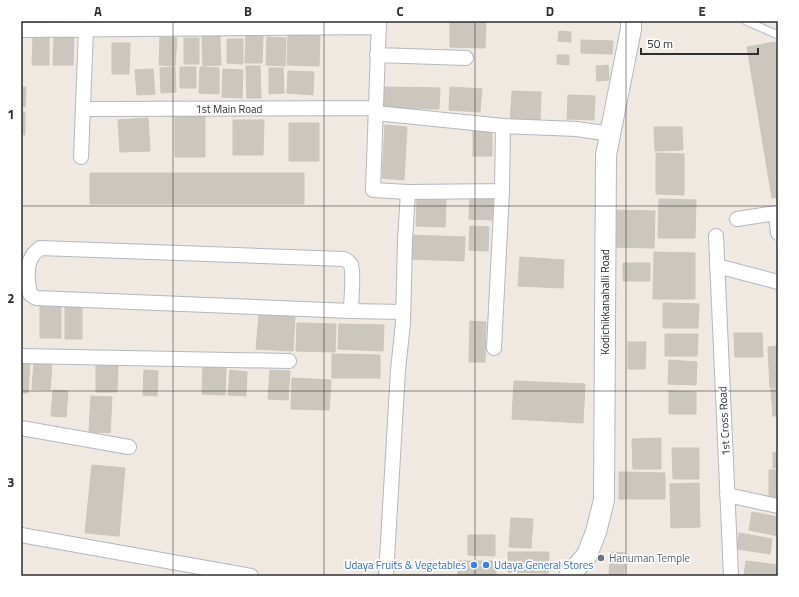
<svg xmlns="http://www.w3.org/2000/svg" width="799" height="597" viewBox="0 0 799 597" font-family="'Titillium Web',sans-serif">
  <rect width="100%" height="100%" fill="#efe9e1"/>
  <path fill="#cbc7bf" stroke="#cbc5ba" d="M450,21h36l-1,27 -35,-1z
    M559,31l12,1v10l-13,-1z
    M246,35l17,1 -1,27h-17z
    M288,35l32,1 -1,30 -32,-1z
    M54,36h20l-1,29h-20z
    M202,36h18l1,29 -18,1z
    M33,37h16v28h-17z
    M160,37l17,1 -2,28 -16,-1z
    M267,37l19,1 -1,28 -19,-1z
    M184,38h15v26h-15z
    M227,39h16v25l-16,-1z
    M581,40l32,1 -1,13 -31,-1z
    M775,42l3,16v139l-6,1 -25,-151z
    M112,43h18l-1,31h-17z
    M557,55h12v10l-12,-1z
    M608,65l1,15 -12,1 -1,-15z
    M246,66h14l1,32h-14z
    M175,67l1,25 -15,1 -1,-25z
    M180,67h16v21h-16z
    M200,67l19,1v26l-20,-1z
    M269,68h14l1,25 -15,1z
    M153,69l2,25 -18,1 -2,-25z
    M223,69l20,1 -1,28 -20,-1z
    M288,71l26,1 -1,23 -26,-2z
    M21,87h5l-1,20 -4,-1z
    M382,87l58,1 -1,21 -57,-1z
    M450,87l32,2 -2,23 -31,-2z
    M512,91l29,1 -1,32 -30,-1z
    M568,95l27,1 -1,24 -27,-1z
    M21,112h4v23l-4,-1z
    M175,116h30v41h-30z
    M148,118l2,33 -30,1 -2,-32z
    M233,120h31l-1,35h-30z
    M289,123h30v38h-30z
    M385,125l22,2 -3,53 -22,-2z
    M473,126h19v30h-19z
    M654,127h28l1,23 -28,1z
    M656,153l28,1v41l-28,-1z
    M90,173h214v31h-214z
    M470,196h23l-1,24 -23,-1z
    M417,199l29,1 -1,27 -29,-1z
    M659,199l37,1 -1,38h-37z
    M611,210l44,1 -1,37 -44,-1z
    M470,226l19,1 -1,24 -19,-1z
    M408,235l57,2 -1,24 -57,-2z
    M654,252l41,1v46h-42z
    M520,257l44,3 -1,28 -45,-2z
    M623,263h27v18h-27z
    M663,303l36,1 -1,24h-35z
    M40,304h21v34h-21z
    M65,305h17v34h-17z
    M259,315l36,2 -2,34 -37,-2z
    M470,321l16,1 -1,40h-16z
    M297,323l39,1 -1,28 -39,-1z
    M339,324l45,1 -1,26 -45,-2z
    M734,333h28l1,24h-28z
    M665,334h33l-1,22h-32z
    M628,342h18l-1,27h-17z
    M778,346v41l-8,1 -2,-41z
    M332,354l48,1v23h-48z
    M669,360l28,2 -1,23 -28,-1z
    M21,361h9l-2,32h-7z
    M34,362l18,1 -2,27 -18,-1z
    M96,364h22l-1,28h-21z
    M203,367l23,1 -1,27 -23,-1z
    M144,370l14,1 -1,25 -14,-1z
    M230,370l17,2 -1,24 -18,-1z
    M270,370l20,1 -2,29 -20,-1z
    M292,378l39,2 -2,30 -38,-1z
    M514,381l71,3 -2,39 -71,-4z
    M771,389h7v27h-5z
    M53,390l15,1 -2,26 -15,-1z
    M669,391l27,1v22h-27z
    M91,396l21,1 -2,36 -21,-1z
    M661,438v31h-28l-1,-30z
    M672,448h27v31h-26z
    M773,452l5,1v15h-5z
    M92,465l33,3 -6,68 -34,-3z
    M769,470h9v27h-9z
    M619,472l46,1v26h-46z
    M699,483l1,44 -29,1 -1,-44z
    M752,512l26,5v19l-29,-6z
    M511,518l22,1 -2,29 -22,-1z
    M739,533l33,6 -2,15 -33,-5z
    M468,535h27v21l-27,-1z
    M508,552h41l-1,21 -40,-1z
    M610,552l15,1 -1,23h-15z
    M458,561h38v15h-38z
    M746,561l32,4v11h-34z"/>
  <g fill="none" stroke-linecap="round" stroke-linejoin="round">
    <g stroke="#b4b7c1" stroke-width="9">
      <path id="lane" d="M746,21l32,14"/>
    </g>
    <g stroke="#b4b7c1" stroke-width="16">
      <path id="street" d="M379,21l-6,169 35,2 -3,48 -2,83 -5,47 -12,206
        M21,30l357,-3
        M377,55l89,3
        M83,109l293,-1
        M376,113l127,13 -1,65 -94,1
        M503,126l74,3 33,5
        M81,157l5,-127
        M778,213h-2l2,20
        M737,219l39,-6
        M716,236l15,340
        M717,266l61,16
        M351,311c0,-10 3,-37 0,-46 -2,-3 -4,-5 -7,-6l-277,-10 -27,-1c-2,2 -6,5 -7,7 -8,11 -5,28 -3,39l6,4 315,13 52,1
        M494,348l8,-157
        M21,356l268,5
        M21,428l108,19
        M727,495l51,11
        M21,535l230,41"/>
    </g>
    <g stroke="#b4b7c1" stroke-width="22">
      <path id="secondary" d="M569,576l18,-21 9,-23 8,-32 2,-345 25,-126v-8"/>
    </g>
    <use href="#lane" stroke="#fff" stroke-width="7"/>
    <use href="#street" stroke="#fff" stroke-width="14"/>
    <use href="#secondary" stroke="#fff" stroke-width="20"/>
  </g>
  <path fill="none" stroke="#2e2e2e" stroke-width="1" stroke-opacity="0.55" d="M173,21v555M324,21v555M475,21v555M626,21v555M21,206h757M21,391h757"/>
  <circle fill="#6b7280" stroke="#fff" stroke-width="1.5" cx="601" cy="558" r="4"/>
  <g fill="#3f7fe0" stroke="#fff" stroke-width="1.5">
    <circle cx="474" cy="565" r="4"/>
    <circle cx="486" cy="565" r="4"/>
  </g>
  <g text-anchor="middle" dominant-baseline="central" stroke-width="3.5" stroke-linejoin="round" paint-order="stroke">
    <g font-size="11" fill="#2e2e2e" stroke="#fff">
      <text x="229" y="109">1st Main Road</text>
      <text transform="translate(605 302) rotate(-90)">Kodichikkanahalli Road</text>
      <text transform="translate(724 421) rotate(-93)">1st Cross Road</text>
    </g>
    <g font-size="11" fill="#5b616d" stroke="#fff" text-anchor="start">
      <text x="609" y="558">Hanuman Temple</text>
    </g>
    <g font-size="11" fill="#366cbe" stroke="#fff" text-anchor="end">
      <text x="466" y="565">Udaya Fruits &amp; Vegetables</text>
      <text x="494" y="565" text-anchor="start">Udaya General Stores</text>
    </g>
  </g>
  <rect width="799" height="597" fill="none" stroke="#ffffff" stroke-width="44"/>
  <path d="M641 48v6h117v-6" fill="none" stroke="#2e2e2e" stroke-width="2"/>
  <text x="647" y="48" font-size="12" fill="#2e2e2e" stroke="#ffffff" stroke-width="3" paint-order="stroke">50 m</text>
  <rect x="22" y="22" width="755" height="553" fill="none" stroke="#2e2e2e" stroke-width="1.5"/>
  <g font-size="13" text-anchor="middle" font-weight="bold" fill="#2e2e2e">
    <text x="98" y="16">A</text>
    <text x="248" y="16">B</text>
    <text x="400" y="16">C</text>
    <text x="550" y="16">D</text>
    <text x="702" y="16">E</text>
    <text x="11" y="119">1</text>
    <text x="11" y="303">2</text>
    <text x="11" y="487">3</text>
  </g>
</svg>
